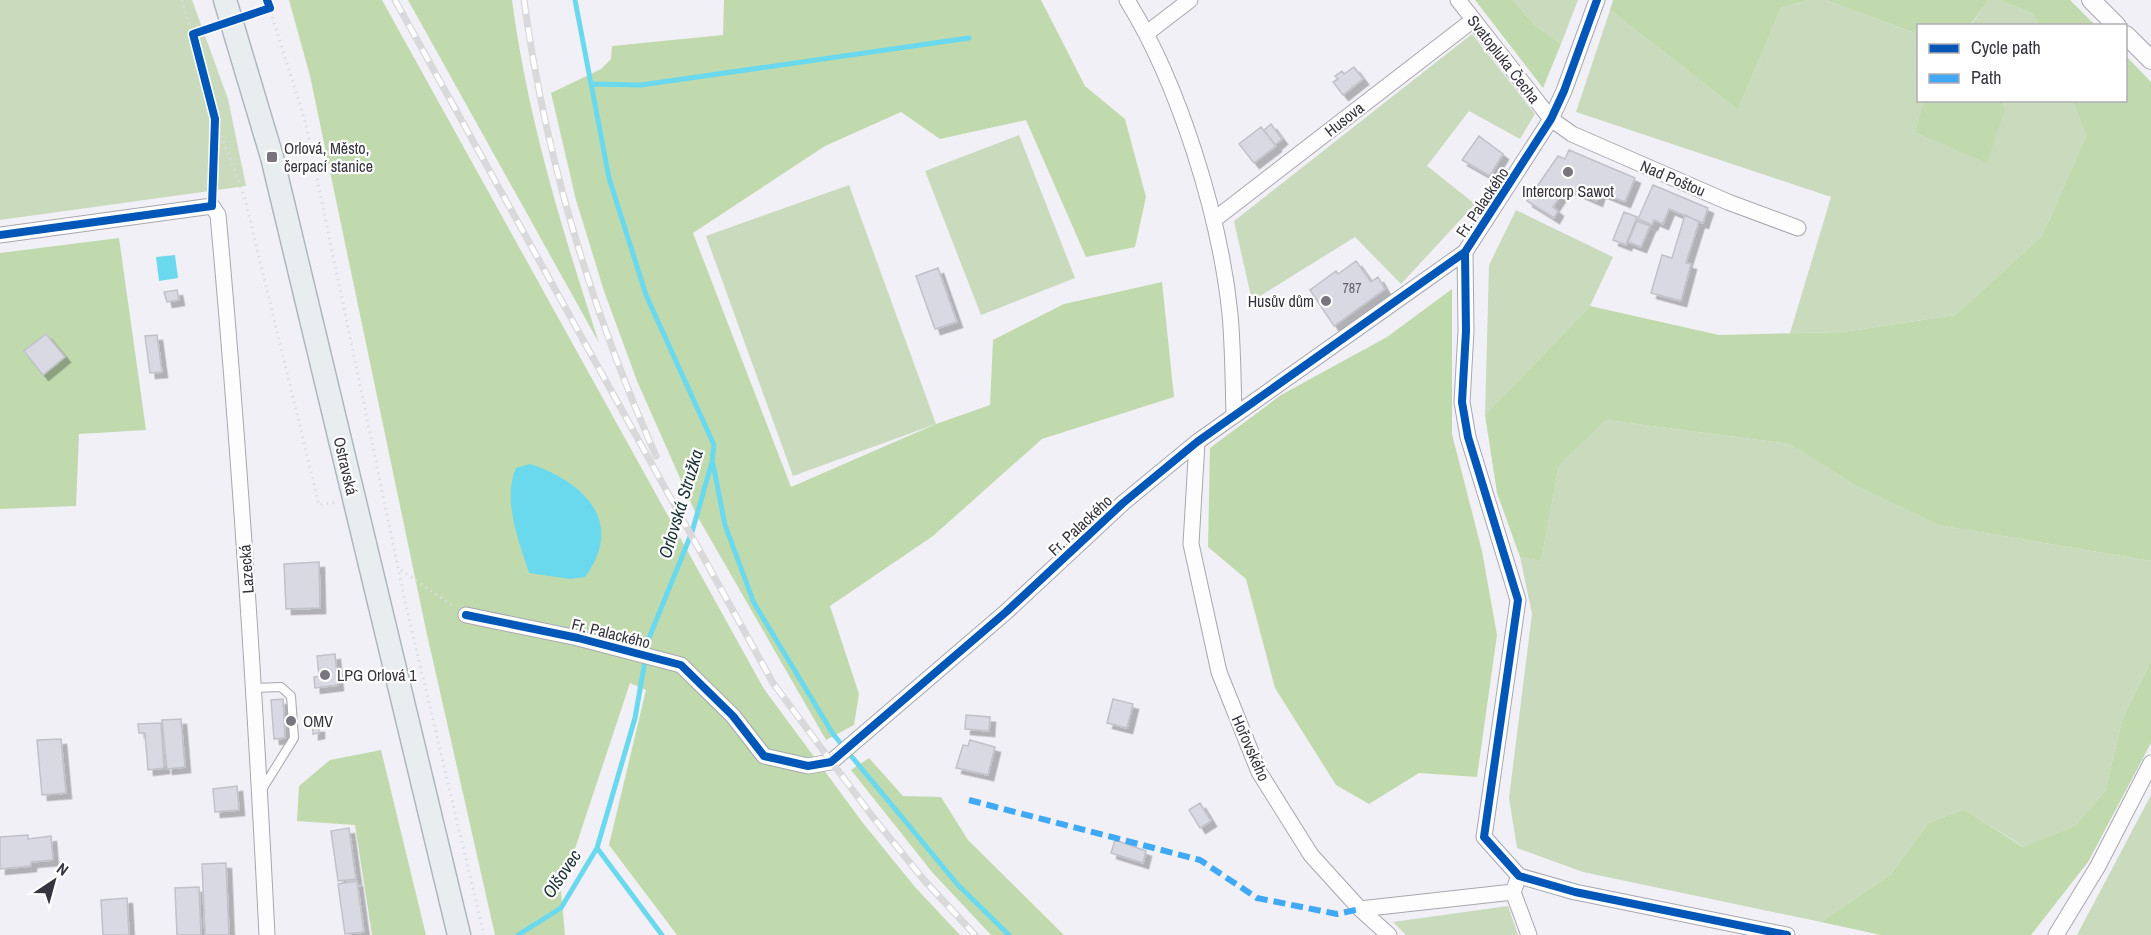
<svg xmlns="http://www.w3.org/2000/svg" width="2151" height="935" viewBox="0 0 2151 935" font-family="'Archivo Narrow',sans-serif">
<defs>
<filter id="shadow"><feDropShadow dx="5.5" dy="5.5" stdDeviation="0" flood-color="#0004"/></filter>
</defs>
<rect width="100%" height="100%" fill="#f2f0f7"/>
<path fill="#c9dabd" d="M 0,0 L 192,0 L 228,99 L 246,186 L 0,220 Z
M 1513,0 L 1578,0 L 1561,44 L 1534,24 Z
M 1809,0 L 1825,0 L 1918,34 L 1918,100 L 1924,101 L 1915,132 L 2005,108 L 2002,101 L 2073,100 L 2086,136 L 2042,236 L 1955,315 L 1843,332 L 1790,333 L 1831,197 L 1576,112 L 1610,10 L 1738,110 L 1781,8 Z
M 1989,0 L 1999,0 L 2033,14 L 2039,25 L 1970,26 Z
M 1472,34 L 1535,114 L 1520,139 L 1469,111 L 1427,166 L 1475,204 L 1401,284 L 1355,237 L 1252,301 L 1234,221 Z
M 1019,135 L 1075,278 L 981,315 L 925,171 Z
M 849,185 L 936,424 L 793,476 L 706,236 Z
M 1516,210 L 1613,257 L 1590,306 L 1485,415 L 1489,265 Z
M 1606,420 L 1789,444 L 1856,486 L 1938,525 L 2151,561 L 2151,661 L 2123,717 L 2105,791 L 2076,825 L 2024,847 L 1964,809 L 1928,823 L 1891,874 L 1821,922 L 1583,872 L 1517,848 L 1509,798 L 1532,614 L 1520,557 L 1541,561 L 1559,466 Z
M 2151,795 L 2151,935 L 2077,935 Z
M 1508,906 L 1518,935 L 1406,935 L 1393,922 Z"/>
<path fill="#c0daad" d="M 289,0 L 382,0 L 764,689 L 863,823 L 915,887 L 960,935 L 677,935 L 609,845 L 646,690 L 630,683 L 561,891 L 565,935 L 495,935 L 426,630 L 310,76 Z
M 408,0 L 512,0 C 528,120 562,229 599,343 Z
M 724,0 L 1041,0 L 1085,86 L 1125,119 L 1146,197 L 1135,247 L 1086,257 L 1026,120 L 940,139 L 901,112 L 825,146 L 693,233 L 791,487 L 936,424 L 990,405 L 993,340 L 1064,304 L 1162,282 L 1174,397 L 1042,439 L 933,536 L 830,606 L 859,694 L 854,725 L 826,740 L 696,514 L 637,381 L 604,291 L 576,200 L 551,93 L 601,69 L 611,59 L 612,46 L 723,35 Z
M 1475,0 L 1513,0 L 1534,24 L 1561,44 L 1543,88 Z
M 1613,0 L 1809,0 L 1781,8 L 1738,110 L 1610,10 Z
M 1825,0 L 1989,0 L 1970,25 L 1918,26 L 1918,34 Z
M 1999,0 L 2070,0 L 2095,25 L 2039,25 L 2033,14 Z
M 2126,56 L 2151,82 L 2151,561 L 1938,525 L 1856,486 L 1789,444 L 1606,420 L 1559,466 L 1541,561 L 1520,557 L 1497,493 L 1485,415 L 1590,306 L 1719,335 L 1843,332 L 1955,315 L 2042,236 L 2086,136 L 2073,101 L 2126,100 Z
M 1924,100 L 2002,101 L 2005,108 L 1987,163 L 1915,132 Z
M 119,238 L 146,430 L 79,434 L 76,506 L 0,509 L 0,253 Z
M 1452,289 L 1452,434 L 1482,551 L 1497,635 L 1477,777 L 1419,773 L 1369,804 L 1336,785 L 1275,688 L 1246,579 L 1208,547 L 1210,448 L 1281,395 L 1387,337 Z
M 2151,661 L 2151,743 L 2088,862 L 2031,935 L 1881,935 L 1821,922 L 1891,874 L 1928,823 L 1964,809 L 2023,847 L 2076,825 L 2105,791 L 2123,717 Z
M 381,750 L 426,935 L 372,935 L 355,825 L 297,821 L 299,786 L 330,760 Z
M 869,758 L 903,796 L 941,797 L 968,840 L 1064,935 L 991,935 L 932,872 L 851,770 Z"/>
<path fill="#6ad9ed" d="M 175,255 L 178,278 L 159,281 L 156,257 Z
M 530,464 C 583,481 626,522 585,577 L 570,579 L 529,573 C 519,541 502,500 516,468 Z"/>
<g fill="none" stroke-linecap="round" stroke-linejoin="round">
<path stroke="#6ad9ed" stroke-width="5" d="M 575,0 L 609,178 L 646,295 L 714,445 L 712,462 L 692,532 L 649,638 L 635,718 L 597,848 L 662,935
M 591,84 L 641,85 L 969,38
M 713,464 L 725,525 L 754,603 L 833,734 L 958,885 L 1009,935
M 518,935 L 561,908 L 597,848"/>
</g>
<path fill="#d9d9e3" stroke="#c1c1c9" stroke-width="1.5" filter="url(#shadow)" d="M 1354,67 L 1363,79 L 1343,95 L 1333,82 L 1338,79 L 1335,76 L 1342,71 L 1344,74 Z
M 1271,124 L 1282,139 L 1275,145 L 1264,130 Z
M 1261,127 L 1276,146 L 1254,163 L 1239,144 Z
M 1479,136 L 1503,154 L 1490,176 L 1462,160 Z
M 1569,150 L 1635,178 L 1625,202 L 1600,192 L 1597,201 L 1566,187 L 1553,207 L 1558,211 L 1554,218 L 1527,201 L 1558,156 L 1565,159 Z
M 1653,185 L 1708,208 L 1703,223 L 1669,209 L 1663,224 L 1654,220 L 1652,225 L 1638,219 Z
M 1624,212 L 1637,217 L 1626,245 L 1613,240 Z
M 1685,215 L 1699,222 L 1686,263 L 1691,264 L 1681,301 L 1651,293 L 1662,255 L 1672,258 Z
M 1637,221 L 1650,226 L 1641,247 L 1628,242 Z
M 1356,261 L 1371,282 L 1378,277 L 1385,289 L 1334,326 L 1310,290 L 1336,271 L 1338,274 Z
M 938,268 L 957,322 L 935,329 L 916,276 Z
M 177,290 L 179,300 L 167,302 L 164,292 Z
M 46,334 L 65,357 L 43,375 L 24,351 Z
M 157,335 L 162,372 L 150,373 L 145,336 Z
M 319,562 L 320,608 L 286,609 L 284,564 Z
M 335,654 L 338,685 L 315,688 L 314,677 L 319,676 L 317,656 Z
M 283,699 L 285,738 L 274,739 L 271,700 Z
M 1113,699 L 1133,704 L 1127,728 L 1107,723 Z
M 966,715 L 990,717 L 989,731 L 965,729 Z
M 181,719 L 185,767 L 167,769 L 162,720 Z
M 161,723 L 164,768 L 148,770 L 145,733 L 139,733 L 138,724 Z
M 313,727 L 319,727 L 319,733 L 313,734 Z
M 61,739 L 66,793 L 42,795 L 37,740 Z
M 970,740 L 995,747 L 988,775 L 956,768 L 963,745 L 968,746 Z
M 237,786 L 239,810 L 215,812 L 213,789 Z
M 1200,803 L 1211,821 L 1200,828 L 1189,810 Z
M 349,828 L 356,879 L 338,881 L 331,831 Z
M 28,835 L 28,839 L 51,836 L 53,860 L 31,862 L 31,866 L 0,869 L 0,837 Z
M 1115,840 L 1146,851 L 1143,863 L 1111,853 Z
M 226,863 L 229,935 L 205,935 L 202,864 Z
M 357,881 L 364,932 L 345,934 L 338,884 Z
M 199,887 L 201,935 L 177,935 L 175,888 Z
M 127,898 L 129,935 L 103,935 L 101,900 Z"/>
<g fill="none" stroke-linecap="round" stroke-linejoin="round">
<defs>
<path id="service" d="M 254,688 L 281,687 L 291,696 L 294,738 L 261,791"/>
<path id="minor" d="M 1127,0 C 1179,84 1220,216 1230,314 C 1233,347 1233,381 1234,414
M 1458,0 L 1551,119 L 1572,134 L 1728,202 L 1798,228
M 1147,33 L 1190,0
M 1215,219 L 1473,20
M 0,235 L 212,206 L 218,215 C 240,454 255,695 267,935
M 1465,252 L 1466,331 L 1462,402 L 1468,437 L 1518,600 L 1484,837 L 1519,876 L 1575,892 L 1787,935
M 1197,442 L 1191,544 L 1219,672 L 1259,772 L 1311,855 L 1360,909 L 1513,892 L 1519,876
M 466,615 L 578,638 L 681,665 L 733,716 L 764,756 L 808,766 L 831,762 L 1006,612 L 1123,503 L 1197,442 L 1465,252 L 1551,119 L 1564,91 L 1597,0
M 1513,892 L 1529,935
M 1360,909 L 1389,935
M 2056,935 L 2098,866 L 2151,763"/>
<path id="tertiary" d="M 2091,0 L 2117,26
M 2126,35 L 2151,60"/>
<path id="primary" d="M 225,0 L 272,157 L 459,935"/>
</defs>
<use href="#service" stroke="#a9a6ae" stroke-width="10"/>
<use href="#minor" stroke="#a9a6ae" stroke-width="17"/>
<use href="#tertiary" stroke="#a9a6ae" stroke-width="20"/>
<use href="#primary" stroke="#aeb7bf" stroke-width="25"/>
<path stroke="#dcdcde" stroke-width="3" stroke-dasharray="1.5 4.5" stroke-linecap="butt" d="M 182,0 L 215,119 L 213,193
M 267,0 L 305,121 L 406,606 L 484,935
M 254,13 L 270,8
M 193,34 L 213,28
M 215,119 L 245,199 L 319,505 L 337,502
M 401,570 L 453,606"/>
<use href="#service" stroke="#fdfdfe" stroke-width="8"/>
<use href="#minor" stroke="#fdfdfe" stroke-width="15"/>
<use href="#tertiary" stroke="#fdfdfe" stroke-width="18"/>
<use href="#primary" stroke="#e8edf0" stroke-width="22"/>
<defs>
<path id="rail" d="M 395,0 L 773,683 L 872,816 L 924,880 L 975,935
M 524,0 C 545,157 592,311 656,456"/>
</defs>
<use href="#rail" stroke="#d9d9db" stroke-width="7"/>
<use href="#rail" stroke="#fff" stroke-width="4.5" stroke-dasharray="14" stroke-linecap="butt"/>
<path stroke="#3fa9f5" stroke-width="6" stroke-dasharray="12 6" stroke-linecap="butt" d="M 969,800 L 1200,860 L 1257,898 L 1337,914 L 1360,909"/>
<defs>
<path id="cycleway" d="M 0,235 L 212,206 L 215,119 L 193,34 L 270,8 L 267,0
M 1465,252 L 1466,331 L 1462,402 L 1468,437 L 1518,600 L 1484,837 L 1519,876 L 1575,892 L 1787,935
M 466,615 L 578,638 L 681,665 L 733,716 L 764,756 L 808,766 L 831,762 L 1006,612 L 1123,503 L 1197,442 L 1465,252 L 1551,119 L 1564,91 L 1597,0"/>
</defs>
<use href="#cycleway" stroke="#fff" stroke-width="11"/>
<use href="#cycleway" stroke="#0057b8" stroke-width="8"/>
</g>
<g fill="#78757f" stroke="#fff" stroke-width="2">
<rect x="266" y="151" width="12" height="12" rx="3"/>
<circle cx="1568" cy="172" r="6"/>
<circle cx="1326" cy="301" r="6"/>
<circle cx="325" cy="675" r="6"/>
<circle cx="291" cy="721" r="6"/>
</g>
<g text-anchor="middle" stroke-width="4.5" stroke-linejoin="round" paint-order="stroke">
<g font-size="14" fill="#63606c">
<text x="1352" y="293">787</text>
</g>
<g font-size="16" fill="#37333f" stroke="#fff">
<text transform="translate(1504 59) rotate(52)" y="6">Svatopluka Čecha</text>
<text transform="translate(1344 119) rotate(-38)" y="6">Husova</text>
<text transform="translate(1673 178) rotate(23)" y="6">Nad Poštou</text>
<text transform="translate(1482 202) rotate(-56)" y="6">Fr. Palackého</text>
<text transform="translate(346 466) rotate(77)" y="6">Ostravská</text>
<text transform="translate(1080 525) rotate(-43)" y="6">Fr. Palackého</text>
<text transform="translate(246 569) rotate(-94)" y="6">Lazecká</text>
<text transform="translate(611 633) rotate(14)" y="6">Fr. Palackého</text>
<text transform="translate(1251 748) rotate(66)" y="6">Hořovského</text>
</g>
<g font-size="16" fill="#37333f" stroke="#fff" text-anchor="start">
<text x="284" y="154">Orlová, Město,<tspan x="284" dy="18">čerpací stanice</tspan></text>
<text x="1568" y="197" text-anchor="middle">Intercorp Sawot</text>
<text x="1314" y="307" text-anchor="end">Husův dům</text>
<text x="337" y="681">LPG Orlová 1</text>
<text x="303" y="727">OMV</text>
</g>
<g font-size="18" font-style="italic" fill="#1b3338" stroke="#fff">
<text transform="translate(681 504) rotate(-73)" y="6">Orlovská Stružka</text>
<text transform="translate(562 874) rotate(-56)" y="6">Olšovec</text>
</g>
</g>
<rect x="1917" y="24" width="210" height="78" fill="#ffffff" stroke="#afadb2" stroke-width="1.5"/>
<rect x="1929" y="44" width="30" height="9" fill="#0057b8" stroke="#afadb2" stroke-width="1.5"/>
<text x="1971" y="54" font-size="18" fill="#37333f">Cycle path</text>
<rect x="1929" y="74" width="30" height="9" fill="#3fa9f5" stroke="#afadb2" stroke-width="1.5"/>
<text x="1971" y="84" font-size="18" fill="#37333f">Path</text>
<g transform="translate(54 881) rotate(36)" stroke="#ffffff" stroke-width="4.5" paint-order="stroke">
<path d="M0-4.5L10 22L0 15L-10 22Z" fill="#37333f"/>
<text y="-9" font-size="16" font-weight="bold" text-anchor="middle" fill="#37333f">N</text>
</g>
</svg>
